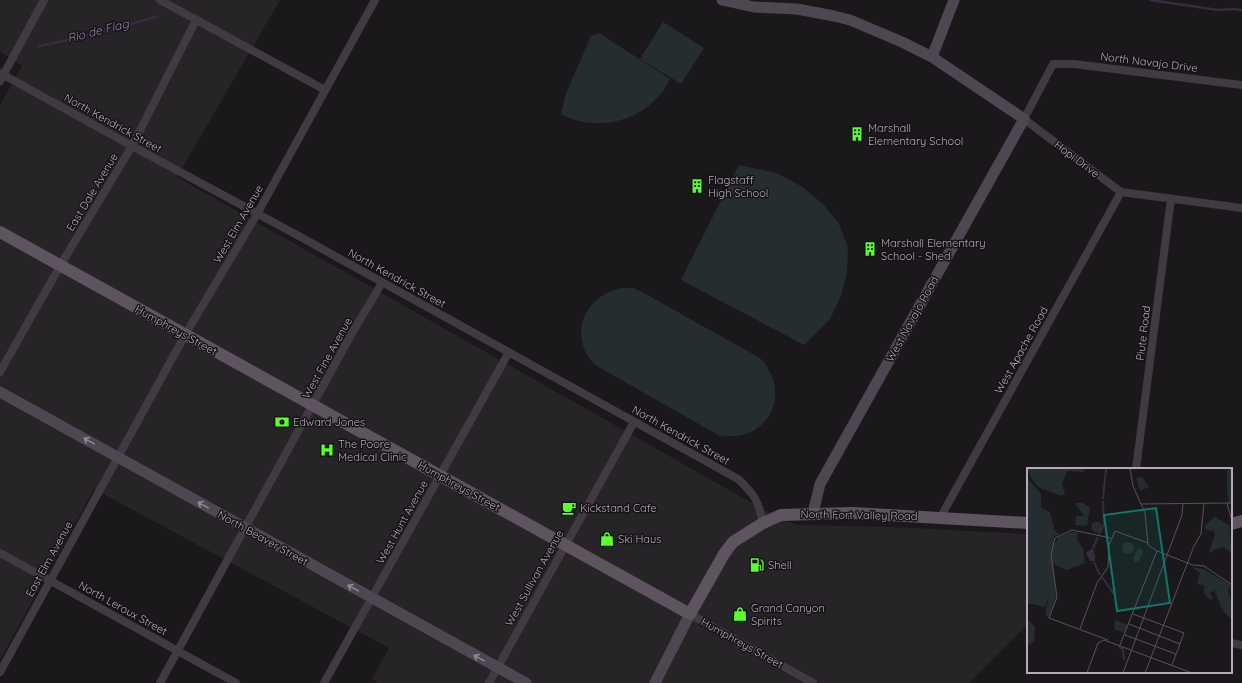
<svg xmlns="http://www.w3.org/2000/svg" width="1242" height="683" viewBox="0 0 1242 683" font-family="Quicksand,sans-serif">
<rect width="100%" height="100%" fill="#1a181a"/>
<path fill="#272427" d="M 0,0 L 280,0 L 177,177 L 777,517 L 797,525 L 894,527 L 1028,534 L 1028,624 L 969,683 L 379,683 L 372,679 L 389,648 L 94,489 L 0,660 L 0,105 L 22,66 L 0,51 Z"/>
<path fill="#252d30" d="M 663,22 L 704,48 L 681,84 L 640,59 Z
M 599,33 L 670,79 C 651,119 600,135 561,114 L 566,93 L 591,36 Z
M 739,165 L 776,173 L 801,186 L 823,204 L 839,224 L 848,248 L 847,273 L 841,296 L 830,319 L 804,345 L 681,280 Z
M 622,288 L 633,288 L 642,292 L 760,358 C 794,394 767,445 718,435 L 595,365 C 567,336 584,295 622,288 Z"/>
<g fill="none" stroke-linecap="round" stroke-linejoin="round">
<path stroke="#372c3f" stroke-width="2.5" d="M 1150,0 L 1218,10 L 1232,9 L 1242,10
M 39,46 L 73,39 L 156,17"/>
<path stroke="#413a41" stroke-width="8" d="M 160,0 L 325,90
M 0,73 L 132,146 L 297,235 L 738,479 C 755,495 758,500 763,523
M 0,81 L 44,0
M 1242,85 L 1074,64 L 1053,64 L 1024,119 L 1121,192 L 1242,208
M 0,372 L 60,266 L 132,146 L 196,20
M 1136,469 L 1171,199
M 940,518 L 1121,192
M 0,553 L 236,683
M 690,614 L 813,683
M 1231,643 L 1242,645
M 0,672 L 185,335 L 257,214 L 375,0
M 160,683 L 352,333 L 382,283
M 324,683 L 509,352
M 489,683 L 634,422"/>
<path stroke="#4e4650" stroke-width="11" d="M 722,0 L 754,7 L 797,9 L 834,16 L 850,20 L 902,42 L 932,57 L 1024,119 L 820,484 L 813,513
M 932,57 L 954,0
M 0,392 L 526,683
M 655,683 L 690,614"/>
<path stroke="#5e545f" stroke-width="12" d="M 0,232 L 690,614 L 724,554 L 733,542 L 763,523 L 781,515 L 853,513 L 1028,523
M 1231,524 L 1242,521"/>
</g>
<defs><path id="oneway-shaft" d="M-6 0H5M1.5-3L5.5 0L1.5 3" fill="none" stroke-width="1.6" stroke-linecap="round" stroke-linejoin="round"/></defs>
<g stroke="#928696">
<use href="#oneway-shaft" transform="translate(89 441) rotate(-151)"/>
<use href="#oneway-shaft" transform="translate(203 505) rotate(-151)"/>
<use href="#oneway-shaft" transform="translate(353 588) rotate(-151)"/>
<use href="#oneway-shaft" transform="translate(479 658) rotate(-151)"/>
</g>
<defs>
<symbol id="building-bare" viewBox="-9 -9 18 18"><path d="M-4-6H4V6H1V3H-1V6H-4ZM-2.5-4.3h1.7v1.8h-1.7ZM.8-4.3h1.7v1.8H.8ZM-2.5-1h1.7V.8h-1.7ZM.8-1h1.7V.8H.8Z" fill="#58ff2b" stroke="#151315" stroke-width="2.5" paint-order="stroke"/></symbol>
<symbol id="bank-bare" viewBox="-9 -9 18 18"><path d="M-6-4H6V4H-6ZM0-2.3a2.3 2.3 0 1 0 0 4.6a2.3 2.3 0 1 0 0-4.6Z" fill="#58ff2b" stroke="#151315" stroke-width="2.5" paint-order="stroke"/></symbol>
<symbol id="hospital-bare" viewBox="-9 -9 18 18"><path d="M-5-5h3v3.5h4V-5h3V5h-3V1.5h-4V5h-3Z" fill="#58ff2b" stroke="#151315" stroke-width="2.5" paint-order="stroke"/></symbol>
<symbol id="cafe-bare" viewBox="-9 -9 18 18"><path d="M-5.5-4.5H6V0H3Q3 3.5 0 3.5H-2.5Q-5.5 3.5-5.5 0ZM3-3.2v2h1.7v-2ZM-6 4.5H4V6H-6Z" fill="#58ff2b" stroke="#151315" stroke-width="2.5" paint-order="stroke"/></symbol>
<symbol id="shop-bare" viewBox="-9 -9 18 18"><path d="M-5-2.5h2.3a2.7 3.5 0 0 1 5.4 0H5L5.5 6h-11ZM-1.5-2.5h3a1.5 2.3 0 0 0-3 0Z" fill="#58ff2b" stroke="#151315" stroke-width="2.5" paint-order="stroke"/></symbol>
<symbol id="fuel-bare" viewBox="-9 -9 18 18"><path d="M-5.5-6h7V0h2V4h1.3V-2.5L3-4.5l.8-.8L6-3V5H2.5V1h-1V6h-7ZM-4.2-4.7v3.2H.2V-4.7Z" fill="#58ff2b" stroke="#151315" stroke-width="2.5" paint-order="stroke"/></symbol>
</defs>
<g fill-rule="evenodd">
<use href="#building-bare" x="847" y="124" width="20" height="20"/>
<use href="#building-bare" x="687" y="176" width="20" height="20"/>
<use href="#building-bare" x="860" y="239" width="20" height="20"/>
<use href="#bank-bare" x="272" y="412" width="20" height="20"/>
<use href="#hospital-bare" x="317" y="440" width="20" height="20"/>
<use href="#cafe-bare" x="559" y="498" width="20" height="20"/>
<use href="#shop-bare" x="597" y="529" width="20" height="20"/>
<use href="#fuel-bare" x="747" y="555" width="20" height="20"/>
<use href="#shop-bare" x="730" y="604" width="20" height="20"/>
</g>
<g text-anchor="middle" stroke-width="3" stroke-linejoin="round" paint-order="stroke">
<g font-size="11" fill="#b7a9bb" stroke="#151315">
<text transform="translate(1149 62) rotate(7)" y="4">North Navajo Drive</text>
<text transform="translate(113 123) rotate(29)" y="4">North Kendrick Street</text>
<text transform="translate(1077 159) rotate(37)" y="4">Hopi Drive</text>
<text transform="translate(92 192) rotate(-59)" y="4">East Dale Avenue</text>
<text transform="translate(238 224) rotate(-60)" y="4">West Elm Avenue</text>
<text transform="translate(397 278) rotate(29)" y="4">North Kendrick Street</text>
<text transform="translate(912 319) rotate(-61)" y="4">West Navajo Road</text>
<text transform="translate(176 330) rotate(29)" y="4">Humphreys Street</text>
<text transform="translate(1143 333) rotate(-83)" y="4">Piute Road</text>
<text transform="translate(1021 350) rotate(-61)" y="4">West Apache Road</text>
<text transform="translate(327 358) rotate(-61)" y="4">West Fine Avenue</text>
<text transform="translate(681 435) rotate(29)" y="4">North Kendrick Street</text>
<text transform="translate(459 486) rotate(29)" y="4">Humphreys Street</text>
<text transform="translate(859 515) rotate(1)" y="4">North Fort Valley Road</text>
<text transform="translate(402 522) rotate(-61)" y="4">West Hunt Avenue</text>
<text transform="translate(263 538) rotate(29)" y="4">North Beaver Street</text>
<text transform="translate(49 559) rotate(-61)" y="4">East Elm Avenue</text>
<text transform="translate(534 578) rotate(-61)" y="4">West Sullivan Avenue</text>
<text transform="translate(123 608) rotate(29)" y="4">North Leroux Street</text>
<text transform="translate(742 643) rotate(29)" y="4">Humphreys Street</text>
</g>
<g font-size="11" fill="#b7a9bb" stroke="#151315" text-anchor="start">
<text x="868" y="132">Marshall<tspan x="868" dy="13">Elementary School</tspan></text>
<text x="708" y="184">Flagstaff<tspan x="708" dy="13">High School</tspan></text>
<text x="881" y="247">Marshall Elementary<tspan x="881" dy="13">School - Shed</tspan></text>
<text x="293" y="426">Edward Jones</text>
<text x="338" y="448">The Poore<tspan x="338" dy="13">Medical Clinic</tspan></text>
<text x="580" y="512">Kickstand Cafe</text>
<text x="618" y="543">Ski Haus</text>
<text x="768" y="569">Shell</text>
<text x="751" y="612">Grand Canyon<tspan x="751" dy="13">Spirits</tspan></text>
</g>
<g font-size="12" font-style="italic" fill="#a07eb8" stroke="#151315">
<text transform="translate(98 31) rotate(-14)" y="4">Rio de Flag</text>
</g>
</g>
<g transform="translate(1027 468)">
<rect width="205" height="205" fill="#1a181a"/>
<path d="M 0,0 L 56,0 L 57,4 L 40,3 L 35,16 L 38,26 L 34,28 L 11,19 L 4,10 ZM 202,1 L 205,2 L 205,35 L 202,35 L 200,23 L 200,2 ZM 115,9 L 122,19 L 113,23 L 109,10 ZM 0,10 L 14,26 L 14,40 L 23,44 L 28,63 L 33,66 L 29,68 L 27,67 L 26,78 L 32,69 L 44,64 L 51,64 L 50,71 L 56,81 L 58,95 L 40,102 L 26,96 L 29,129 L 22,149 L 18,147 L 22,126 L 18,139 L 0,135 ZM 48,35 L 56,35 L 63,40 L 60,58 L 48,57 L 49,48 L 57,48 ZM 188,49 L 202,57 L 205,85 L 196,79 L 188,81 L 184,85 L 182,84 L 188,67 L 187,63 L 179,62 L 178,57 ZM64.5 59a5.5 5.5 0 1 1 11 0a5.5 5.5 0 1 1-11 0ZM95 80a6 6 0 1 1 12 0a6 6 0 1 1-12 0ZM 112,79 L 116,83 L 112,93 L 108,94 L 106,90 ZM 165,99 L 177,101 L 203,117 L 201,123 L 205,136 L 205,152 L 196,143 L 187,122 L 183,125 L 186,131 L 182,131 L 177,125 L 177,117 L 170,116 L 173,105 ZM 0,152 L 8,158 L 7,174 L 0,178 ZM 88,152 L 101,157 L 97,165 L 87,161 Z" fill="#252d30"/>
<path d="M 66,80 L 68,87 L 68,93 L 63,93 L 59,85 Z" fill="#372c3f"/>
<path fill="none" stroke="#372c3f" stroke-width="2" d="M 76,31 L 79,0M 72,66 L 77,57 L 76,33M 66,80 L 71,69M 67,94 L 73,107M 75,109 L 87,126M 92,179 L 96,181 L 97,192"/>
<path fill="none" stroke="#59525a" stroke-width="1" d="M 200,35 L 205,53M 114,36 L 205,35M 130,83 L 166,97 L 177,98 L 205,117M 106,146 L 157,165 L 145,197M 102,156 L 153,176M 53,161 L 70,115 L 81,99 L 82,77 L 88,63 L 121,75M 98,167 L 149,186M 81,172 L 22,150 L 30,129 L 24,87 L 28,70 L 45,62 L 84,70M 93,177 L 130,83 L 121,77 L 118,45 L 106,18 L 103,0M 60,205 L 71,175 L 77,172 L 165,205M 96,205 L 155,47 L 156,35M 118,205 L 167,78 L 174,66 L 177,35"/>
<path fill="#0f766e" fill-opacity="0.15" stroke="#0f766e" stroke-width="2" d="M 129,40 L 143,135 L 90,143 L 77,47 Z"/>
<rect width="205" height="205" fill="none" stroke="#b7a9bb" stroke-width="2"/>
</g>
</svg>
